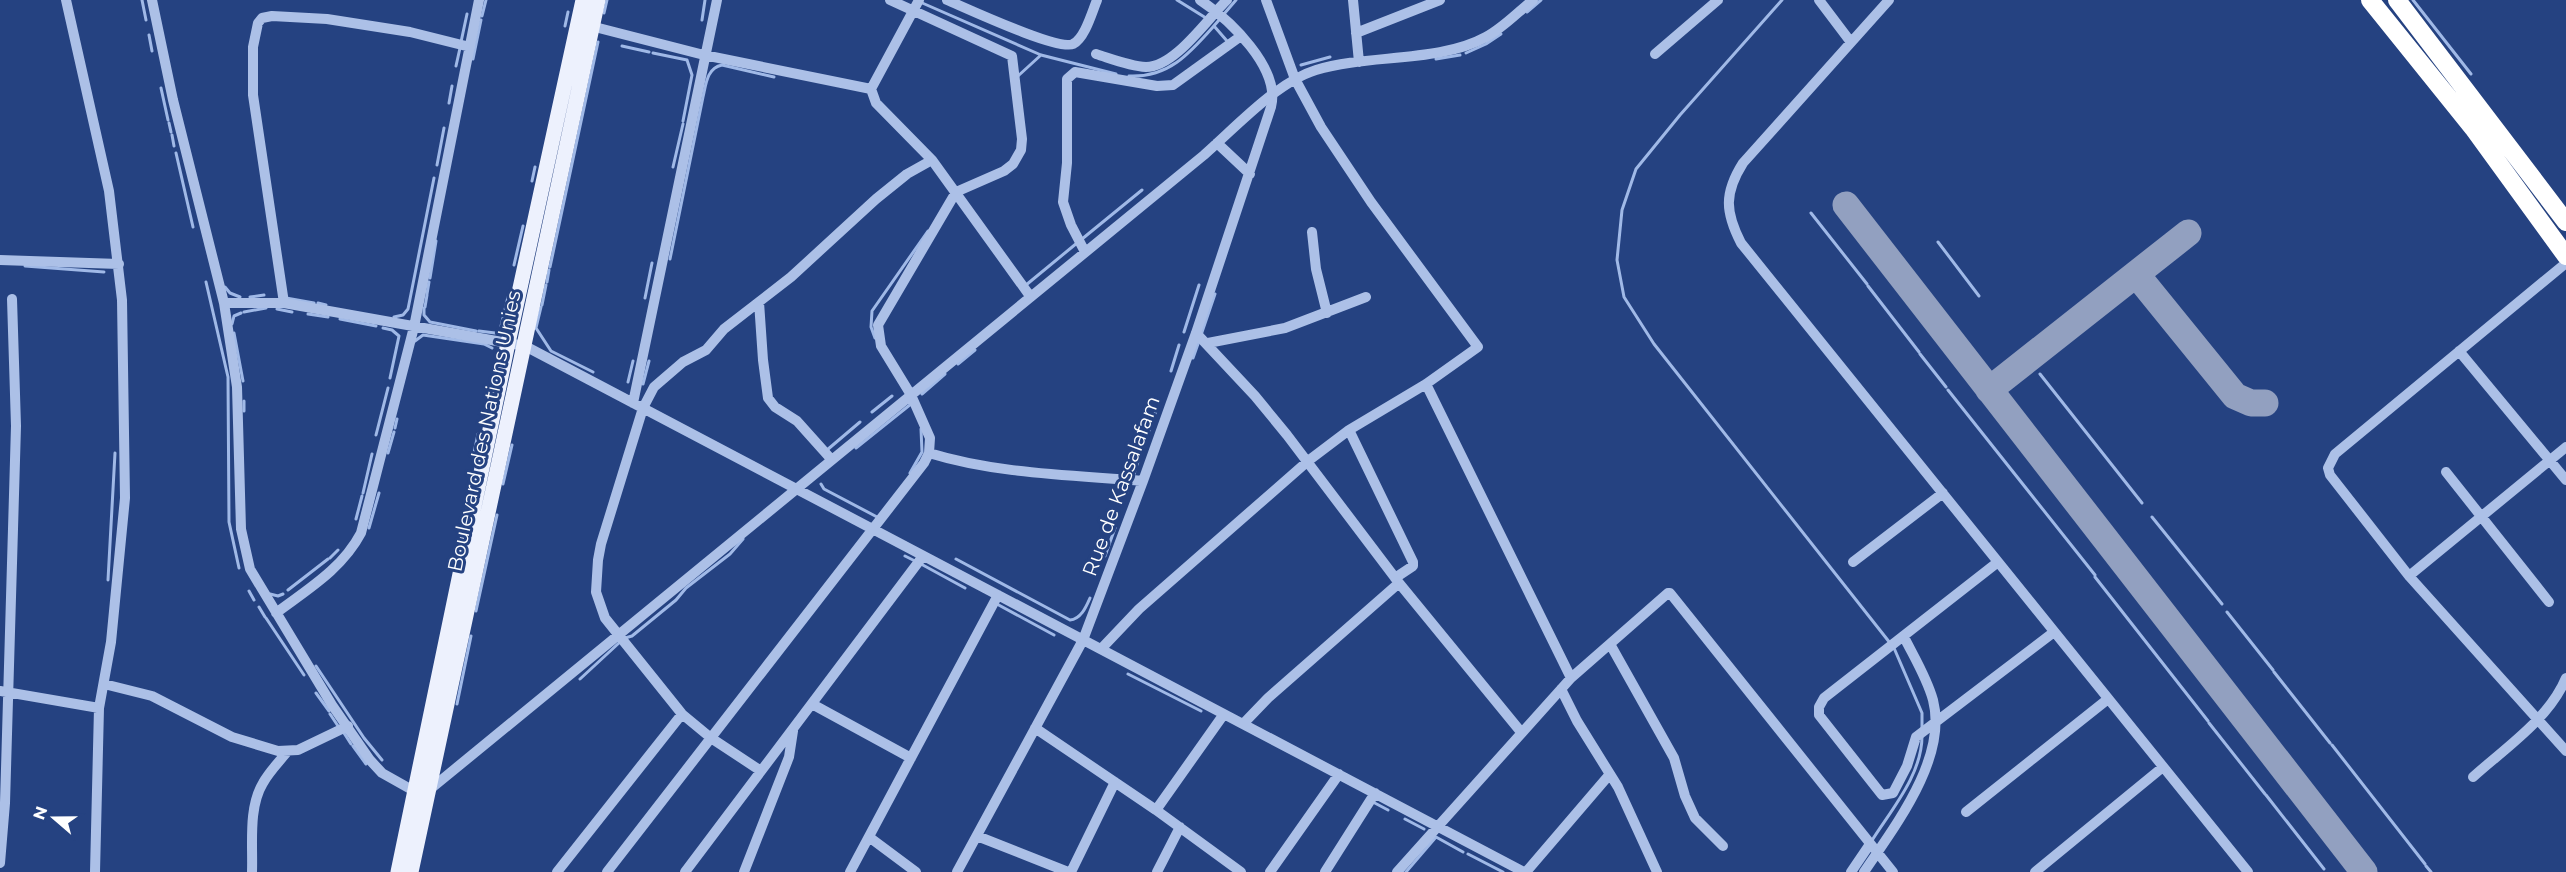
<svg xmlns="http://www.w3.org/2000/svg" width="2566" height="872" viewBox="0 0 2566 872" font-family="Montserrat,sans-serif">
<rect width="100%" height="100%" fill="#254281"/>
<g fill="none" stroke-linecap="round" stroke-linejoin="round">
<path stroke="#a0b9e7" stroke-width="3" d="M 142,0 L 146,20
M 1177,0 L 1206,18
M 1782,0 L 1680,115 L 1636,169 L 1622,210 L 1617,260 L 1624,297 L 1654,344 L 1894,648 L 1922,713 L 1922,730
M 2413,0 L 2471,74
M 920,2 L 1041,55 L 1116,74
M 1527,12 L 1541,0
M 604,13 L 607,0
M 1224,14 L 1236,0
M 482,16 L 486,0
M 702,20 L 705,0
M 565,26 L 568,12
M 1214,26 L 1227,41
M 149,35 L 152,51
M 461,42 L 467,14
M 622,46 L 649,52
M 653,53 L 687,60 L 692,75 L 683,121
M 1466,53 L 1486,44 L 1501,34
M 473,59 L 481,20
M 1436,59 L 1460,55
M 1301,65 L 1330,57
M 456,66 L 460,48
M 1018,76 L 1041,55
M 1129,76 C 1172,78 1193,49 1220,19
M 161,88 L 168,120
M 449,103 L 452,86
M 169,123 L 171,132
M 172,135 L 174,146
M 176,153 L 193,227
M 437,165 L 444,128
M 673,167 L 683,124
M 532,181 L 535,167
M 1811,213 L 1867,284
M 1082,239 L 1142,190
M 1938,242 L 1979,296
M 670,259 L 703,97 C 706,84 707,68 722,65 L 774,77
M 514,265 L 523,226
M 25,266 L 104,272
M 550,267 L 598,42
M 430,278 L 436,241
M 206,282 L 228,377 L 229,522 L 239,568
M 547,282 L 549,270
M 1026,285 L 1077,243
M 1868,286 L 1919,352
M 225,287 L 230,293 L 240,297
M 427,294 L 429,282
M 250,297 L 264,295
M 286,298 L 314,303
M 645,298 L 652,263
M 318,303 L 326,305
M 542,305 L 546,285
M 425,307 L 427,295
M 541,307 L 536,328 L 551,351 L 593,372
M 424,308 L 424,315 L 430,322 L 476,331
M 277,309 L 292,312
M 244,312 L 266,308
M 308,314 L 328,317
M 394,317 L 403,315 L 408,309 L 434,178
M 340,319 L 376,326
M 232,324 L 234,316 L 241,313
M 501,326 L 508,297
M 383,328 L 392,330 L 399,336 L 390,378
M 479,331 L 495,333
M 1184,332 L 1199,285
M 234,333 L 243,381
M 1201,335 L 1215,294
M 875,338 L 871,327 L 872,311 L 928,231
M 415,341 L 423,335 L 484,344 L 492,348
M 1920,354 L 1946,387
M 1193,358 L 1199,341
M 958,364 L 975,350
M 1171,371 L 1179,345
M 2040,374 L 2142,503
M 628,382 L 633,361
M 643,384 L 649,361
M 1948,390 L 2095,575
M 922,394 L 945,374
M 244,411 L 244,401
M 872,412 L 892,396
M 395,428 L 397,419
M 376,435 L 388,388
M 1145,442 L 1157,408
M 856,448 L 911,404
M 827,450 L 860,422
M 388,453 L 394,432
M 474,453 L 478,434
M 910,473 L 922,452 L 921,429
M 1133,477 L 1143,446
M 503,484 L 512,445
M 821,484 L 824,489 L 879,518
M 363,493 L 372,454
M 1126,495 L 1130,483
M 2152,517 L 2222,604
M 356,519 L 362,496
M 369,528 L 379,493
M 905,556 L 915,561
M 1105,556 L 1115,528
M 330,558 L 338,550
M 956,559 L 1070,620 C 1081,619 1086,607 1090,598
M 921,564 L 965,588
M 2095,577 L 2208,721
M 108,580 L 115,453
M 288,590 L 328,559
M 249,591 L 254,600
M 270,594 L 278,596 L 283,594
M 995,603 L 1054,635
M 259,607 L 265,617
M 476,611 L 497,515
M 2227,612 L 2273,670
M 266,618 L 304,675
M 625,638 L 632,636 L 676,600 L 686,588 L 730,554 L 743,539
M 316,666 L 364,738 L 382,760
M 2274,672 L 2330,743
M 1128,674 L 1201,711
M 580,679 L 620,642
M 316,693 L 329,711
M 457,704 L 471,636
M 330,714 L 338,726
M 2209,723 L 2265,794
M 344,733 L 351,744
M 2332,745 L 2425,864
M 353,746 L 366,764
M 2266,795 L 2324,869
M 1371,801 L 1388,810
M 1405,819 L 1424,829
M 1871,842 C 1891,810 1922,775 1922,736
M 1468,854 L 1503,872
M 2426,866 L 2431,872
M 1406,872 L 1436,837 L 1463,852"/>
<path stroke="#92a0c0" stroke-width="27" d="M 1846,205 L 2364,872
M 2136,274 L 2235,396 L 2251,403 L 2265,403
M 1989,390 L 2188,233"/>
<path stroke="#acc0e7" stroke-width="10" d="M 66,0 L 109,191 L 122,300 L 125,498 L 111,642 L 99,708 L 95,872
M 152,0 L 173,100 L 224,303 L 237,387 L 241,529 L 250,569 L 332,705 L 370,760 L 382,773 L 414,791 L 428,791 L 1204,155 C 1236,127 1277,82 1316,70 C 1367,54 1439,63 1486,37 C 1503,28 1518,12 1533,0
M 947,0 C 966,8 1058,51 1073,44 C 1085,38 1092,12 1097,0
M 1353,0 L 1359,62
M 1819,0 L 1850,41
M 1889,0 L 1743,163 C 1724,193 1725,212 1741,243 L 2248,872
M 587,25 L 704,55 L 871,89 L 876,103 L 932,160 L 1030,296
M 1356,33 L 1440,0
M 1096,54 C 1112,59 1129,66 1146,67 C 1175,67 1207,19 1227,0
M 1655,54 L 1718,0
M 871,89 L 919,0
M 1217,143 L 1250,174
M 1312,232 L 1316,269 L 1327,313
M 1085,252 L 1071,225 L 1063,202 L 1067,163 L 1067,79 L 1075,72 L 1157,86 L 1173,85 L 1241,36
M 0,260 L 119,264
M 2566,263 L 2335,454 L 2328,468 L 2330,475 L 2409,576 L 2566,751
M 759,302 L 763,360 L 768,398 L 775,407 L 797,421 L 831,459
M 224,303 L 284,303 L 525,346 L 1524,872
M 284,303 L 253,95 L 253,47 L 258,23 L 262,18 L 272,16 L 327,19 L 410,32 L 470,47
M 1196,333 L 1255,396 L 1287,435 L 1399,583 L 1521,732
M 1208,343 L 1285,328 L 1366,297
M 2459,351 L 2566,480
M 1426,384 L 1571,678
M 633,403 L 717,0
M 1349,430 L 1413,562 L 1413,566 L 1395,578
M 929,453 C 997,474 1072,475 1143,481
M 2446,472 L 2549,602
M 1853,562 L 1943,493
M 1998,562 L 1824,698 L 1819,707 L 1819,715 L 1882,795 L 1893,793 L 1907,766 L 1916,737 L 2054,632
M 2409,576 L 2566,447
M 276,613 C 308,589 342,569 361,533 L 414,327 L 479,0
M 1610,644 L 1674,758 L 1685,796 L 1695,818 L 1723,846
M 1101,649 L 1139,609 L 1308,461 L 1349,430 L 1426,384 L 1478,347 L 1371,202 L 1321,127 L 1295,79 L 1266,0
M 104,684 L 152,696 L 232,737 L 278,751 L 298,750 L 348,726
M 1561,689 L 1577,721 L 1618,787 L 1657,872
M 0,691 L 99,708
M 812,704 L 911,758
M 1243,724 L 1268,698 L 1399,583
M 1035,728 L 1156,810 L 1241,872
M 761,771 L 711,738 L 682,714 L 605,618 L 596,592 L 598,560 L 601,544 L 643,408 L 654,387 L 683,362 L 706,350 L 724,329 L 791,277 L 876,199 L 907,174 L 932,160
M 2473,777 C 2505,748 2549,719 2566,678
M 1156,810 L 1224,714
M 1966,812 L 2108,699
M 977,836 L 1068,872
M 869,837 L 916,872
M 0,863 L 5,803 L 16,426 L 12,299
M 252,872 C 253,844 248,808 263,783 C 269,772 279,762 287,752
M 557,872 L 682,714
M 607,872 L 924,463 L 929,453 L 930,438 L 911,395 L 881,346 L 878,325 L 956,192 L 1004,171 L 1013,164 L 1021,150 L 1022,139 L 1012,56 L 890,0
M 685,872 L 923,556
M 744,872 L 789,757 L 793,731
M 850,872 L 998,595
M 957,872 L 1083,640 L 1143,481 L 1196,333 L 1271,107 C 1281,68 1229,19 1200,0
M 1071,872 L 1115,782
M 1157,872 L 1180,827
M 1270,872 L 1339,774
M 1325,872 L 1375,793
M 1397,872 L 1571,678 L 1668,593 L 1670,593 L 1893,872
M 1526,872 L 1610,774
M 1851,872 L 1870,844
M 1864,872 C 1895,826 1948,758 1933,700 C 1927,678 1914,657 1904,637
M 2035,872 L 2163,767"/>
<path stroke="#edf1fd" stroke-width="15" d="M 398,872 L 508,343 L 583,0
M 411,872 C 473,581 536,291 598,0"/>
<path stroke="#fff" stroke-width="18" d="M 2370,0 L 2473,128 L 2566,256
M 2397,0 L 2566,222"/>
</g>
<g text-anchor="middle" stroke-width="6" stroke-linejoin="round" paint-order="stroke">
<g font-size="20" fill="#fff" stroke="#254281">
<text transform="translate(484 431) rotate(-78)" y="7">Boulevard des Nations Unies</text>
<text transform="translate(1121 486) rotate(-70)" y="7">Rue de Kassalafam</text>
</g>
</g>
<g transform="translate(54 818) rotate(290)" stroke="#254281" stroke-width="4.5" paint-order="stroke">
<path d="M0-4.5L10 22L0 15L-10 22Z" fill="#ffffff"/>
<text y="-9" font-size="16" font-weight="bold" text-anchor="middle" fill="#ffffff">N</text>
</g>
</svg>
